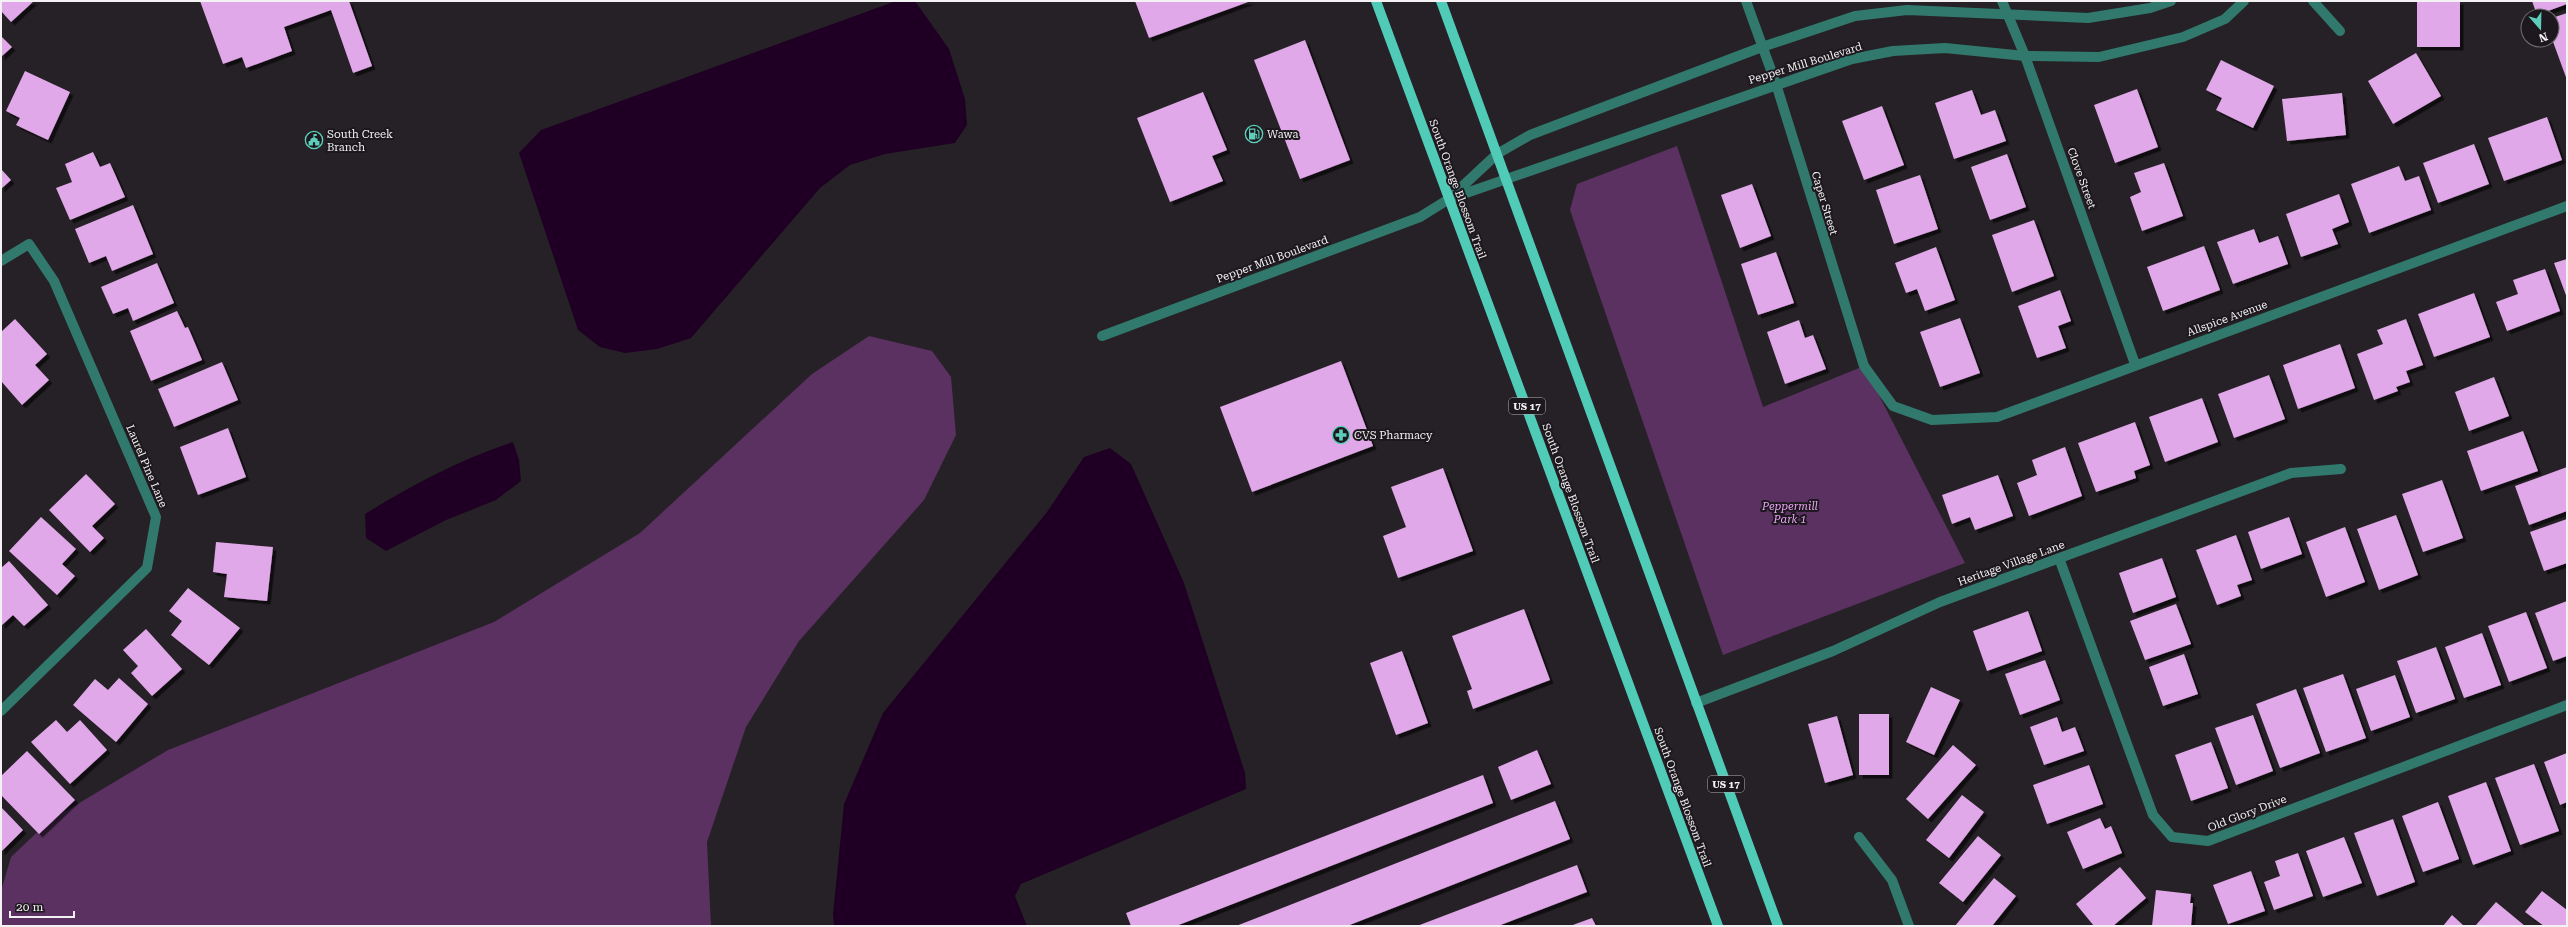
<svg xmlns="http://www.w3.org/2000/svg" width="2568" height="927" viewBox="0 0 2568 927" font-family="'Roboto Serif',serif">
<defs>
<filter id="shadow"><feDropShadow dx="3.5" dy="3.5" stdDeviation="0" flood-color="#0009"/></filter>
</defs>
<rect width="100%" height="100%" fill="#262126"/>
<path fill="#5b3162" d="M 1677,146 L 1763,407 L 1864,366 L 1965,563 L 1723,655 L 1570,210 L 1577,184 Z
M 869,336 L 932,351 L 951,377 L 956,435 L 924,500 L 799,641 L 746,727 L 707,842 L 711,926 L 1,926 L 1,891 L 11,857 L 49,821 L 168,750 L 494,622 L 640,533 L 812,374 Z"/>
<path fill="#1f0024" d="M 896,1 L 915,1 L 949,49 L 965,99 L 967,125 L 955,143 L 885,154 L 850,165 L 820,188 L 691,338 L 657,349 L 625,353 L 600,347 L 578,330 L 519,153 L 541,130 Z
M 513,442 L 519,460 L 521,481 L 496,500 L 446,520 L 386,551 L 366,538 L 365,514 C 412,485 461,459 513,442 Z
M 1110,448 L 1131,464 L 1184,583 L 1245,773 L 1246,789 L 1021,884 L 1015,896 L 1027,926 L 834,926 L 833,914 L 844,804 L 883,713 L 1047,512 L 1084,457 Z"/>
<path fill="#e0a8e8" filter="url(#shadow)" d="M 1,1 L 34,1 L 11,22 L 1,11 Z
M 200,1 L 349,1 L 372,66 L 353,73 L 331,10 L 284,27 L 292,51 L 246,68 L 242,57 L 223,64 Z
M 1135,1 L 1251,1 L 1149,38 Z
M 2417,1 L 2460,1 L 2460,47 L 2417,47 Z
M 2532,1 L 2567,1 L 2567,4 L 2537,15 Z
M 2567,13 L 2567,80 L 2552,39 L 2552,18 Z
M 1,36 L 12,47 L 1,57 Z
M 1305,40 L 1350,160 L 1300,179 L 1254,60 Z
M 2416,53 L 2441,96 L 2393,124 L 2368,81 Z
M 2221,60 L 2274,86 L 2253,128 L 2216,110 L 2222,98 L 2206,90 Z
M 25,71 L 70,92 L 48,140 L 16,125 L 20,118 L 6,111 Z
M 2137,89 L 2158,147 L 2115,163 L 2094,105 Z
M 1972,90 L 1981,115 L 1995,110 L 2006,141 L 1954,159 L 1935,103 Z
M 1203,92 L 1227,150 L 1212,156 L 1223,181 L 1170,202 L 1137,118 Z
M 2342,93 L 2346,135 L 2287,141 L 2282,99 Z
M 1882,106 L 1904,165 L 1864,180 L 1842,121 Z
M 2547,117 L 2562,160 L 2504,181 L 2488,138 Z
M 2474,144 L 2489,184 L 2438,203 L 2423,163 Z
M 93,152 L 100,167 L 110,163 L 125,197 L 70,220 L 56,188 L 72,182 L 65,164 Z
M 2007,154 L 2026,207 L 1990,220 L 1971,167 Z
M 2164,163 L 2183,216 L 2142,231 L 2130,197 L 2141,192 L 2134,173 Z
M 2399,166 L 2405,181 L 2419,176 L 2431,210 L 2369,233 L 2351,184 Z
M 1,169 L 11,180 L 1,189 Z
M 1920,175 L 1938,229 L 1894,244 L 1876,190 Z
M 1752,184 L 1771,236 L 1740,248 L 1721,195 Z
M 2339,194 L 2349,222 L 2332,229 L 2338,244 L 2301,257 L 2286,214 Z
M 133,205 L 153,254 L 112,271 L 106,256 L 89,263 L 75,229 Z
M 2034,220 L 2054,276 L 2012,292 L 1992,235 Z
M 2254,229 L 2259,243 L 2278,236 L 2288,264 L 2233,284 L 2217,242 Z
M 2204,246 L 2220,290 L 2163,311 L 2147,267 Z
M 1936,247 L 1955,300 L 1925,311 L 1917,289 L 1906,293 L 1895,263 Z
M 1776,252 L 1794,303 L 1758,315 L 1741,264 Z
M 2567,259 L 2567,298 L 2554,263 Z
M 157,263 L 174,303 L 133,321 L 128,308 L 113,314 L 101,287 Z
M 2545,269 L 2560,311 L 2507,331 L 2496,302 L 2518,294 L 2513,280 Z
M 2060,290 L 2071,321 L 2058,326 L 2066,348 L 2037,358 L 2018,306 Z
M 2474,293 L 2490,337 L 2434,357 L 2418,314 Z
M 177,311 L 185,328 L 188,327 L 202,360 L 151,381 L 130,331 Z
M 1960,318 L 1980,373 L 1940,387 L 1920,332 Z
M 15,319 L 47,354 L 35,365 L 49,380 L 22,405 L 1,381 L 1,332 Z
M 2406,319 L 2423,365 L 2406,371 L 2410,382 L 2396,387 L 2398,391 L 2374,400 L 2357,354 L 2383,344 L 2377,330 Z
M 1799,320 L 1805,338 L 1813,335 L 1826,369 L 1785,384 L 1767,332 Z
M 2340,344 L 2355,388 L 2298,409 L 2283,365 Z
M 1341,361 L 1373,446 L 1252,492 L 1220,407 Z
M 222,362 L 238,400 L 174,427 L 158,389 Z
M 2269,375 L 2285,419 L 2234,438 L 2218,394 Z
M 2494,377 L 2509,416 L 2469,431 L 2455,392 Z
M 2202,398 L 2218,442 L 2165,462 L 2149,417 Z
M 2135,422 L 2150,465 L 2134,471 L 2136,478 L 2096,492 L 2078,443 Z
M 228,428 L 246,477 L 198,495 L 180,447 Z
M 2523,431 L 2538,471 L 2481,491 L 2467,451 Z
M 2065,447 L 2082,496 L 2029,516 L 2017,483 L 2037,475 L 2032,460 Z
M 2567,467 L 2567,511 L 2529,525 L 2515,486 Z
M 1443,468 L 1473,551 L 1398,578 L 1383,536 L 1406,527 L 1391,487 Z
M 86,474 L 115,504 L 92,526 L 104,538 L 90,552 L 49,510 Z
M 1998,475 L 2013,516 L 1975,530 L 1970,517 L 1952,524 L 1942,495 Z
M 2442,480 L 2463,538 L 2423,552 L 2402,494 Z
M 2396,515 L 2418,575 L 2379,590 L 2357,529 Z
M 41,517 L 76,549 L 62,564 L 75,576 L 57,595 L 9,551 Z
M 2289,517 L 2302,554 L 2261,569 L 2248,532 Z
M 2567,519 L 2567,563 L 2544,571 L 2530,532 Z
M 2345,527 L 2365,582 L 2326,597 L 2306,542 Z
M 2236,535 L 2252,580 L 2237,585 L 2241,596 L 2217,605 L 2196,550 Z
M 216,542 L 273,547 L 267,601 L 224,597 L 227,574 L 213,572 Z
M 2162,558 L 2176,597 L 2133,613 L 2119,573 Z
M 9,561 L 48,605 L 24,626 L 13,615 L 1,626 L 1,568 Z
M 188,588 L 240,628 L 209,665 L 171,635 L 182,621 L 169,611 Z
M 2567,601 L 2567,656 L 2553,661 L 2535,613 Z
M 2176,604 L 2191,644 L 2145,660 L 2130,621 Z
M 1524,609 L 1550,680 L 1473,709 L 1467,691 L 1472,689 L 1452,636 Z
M 2028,611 L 2042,651 L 1987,671 L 1973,631 Z
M 2526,612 L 2547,668 L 2509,682 L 2488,626 Z
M 146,629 L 182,669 L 152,696 L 131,673 L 138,666 L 123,650 Z
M 2482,633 L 2501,685 L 2464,698 L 2445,647 Z
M 2436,647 L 2455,699 L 2416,713 L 2397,661 Z
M 1402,651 L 1428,723 L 1396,735 L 1370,663 Z
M 2184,654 L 2198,694 L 2163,706 L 2149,667 Z
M 2045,660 L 2060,700 L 2020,715 L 2005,674 Z
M 2343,674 L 2366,738 L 2326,752 L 2303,688 Z
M 2395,675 L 2410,717 L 2371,731 L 2356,689 Z
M 119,678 L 148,704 L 116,742 L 73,705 L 95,679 L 108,690 Z
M 1931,687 L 1960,700 L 1934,755 L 1906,742 Z
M 2296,689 L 2320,753 L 2280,768 L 2256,704 Z
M 1859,714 L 1889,714 L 1889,775 L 1859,775 Z
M 2253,715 L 2273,771 L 2236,785 L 2215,728 Z
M 1837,716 L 1853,775 L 1825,783 L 1808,724 Z
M 2057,717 L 2062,732 L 2075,727 L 2084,751 L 2044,765 L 2030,727 Z
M 56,720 L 67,732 L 80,720 L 107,750 L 70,784 L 31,742 Z
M 2211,742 L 2228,788 L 2191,801 L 2175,755 Z
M 1953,745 L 1976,765 L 1928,819 L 1906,799 Z
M 1537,750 L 1551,784 L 1511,800 L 1498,767 Z
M 27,751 L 75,800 L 39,834 L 1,795 L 1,776 Z
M 2567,753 L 2567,802 L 2560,805 L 2544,762 Z
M 2534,764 L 2559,831 L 2520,845 L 2495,778 Z
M 2089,765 L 2103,804 L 2047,824 L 2033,785 Z
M 1483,775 L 1493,803 L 1176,926 L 1131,926 L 1126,913 Z
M 2486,782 L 2511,851 L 2473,865 L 2448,796 Z
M 1962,795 L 1984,812 L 1949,858 L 1926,840 Z
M 1555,801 L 1570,839 L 1347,926 L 1236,926 Z
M 2438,802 L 2459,859 L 2423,872 L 2402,816 Z
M 1,807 L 23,830 L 1,852 Z
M 2100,818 L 2105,829 L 2111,826 L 2122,853 L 2083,869 L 2067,832 Z
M 2393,819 L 2415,882 L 2377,896 L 2354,833 Z
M 1978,836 L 2001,855 L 1963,902 L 1939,883 Z
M 2344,837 L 2362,883 L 2323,897 L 2306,851 Z
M 2298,853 L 2313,896 L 2274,910 L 2264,882 L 2280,876 L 2275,861 Z
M 1577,865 L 1587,892 L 1498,926 L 1417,926 Z
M 2120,867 L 2146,898 L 2113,926 L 2094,926 L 2076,904 Z
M 2251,871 L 2265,911 L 2228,924 L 2213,885 Z
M 1994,878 L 2016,896 L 1992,926 L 1955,926 Z
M 2156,890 L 2191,894 L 2190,903 L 2193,903 L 2191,926 L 2152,926 Z
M 2542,891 L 2567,910 L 2567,926 L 2544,926 L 2525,912 Z
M 2496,902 L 2525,926 L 2476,925 Z
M 2452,915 L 2464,926 L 2443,926 Z
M 1592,918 L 1596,926 L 1570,926 Z"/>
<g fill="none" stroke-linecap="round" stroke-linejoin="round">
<path stroke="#31796d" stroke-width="10" d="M 1746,1 L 1776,84 L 1864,366 L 1893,406 L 1932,420 L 1997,417 L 2567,206
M 2002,1 L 2025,56 L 2135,364
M 2313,1 L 2340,31
M 1,261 L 29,244 L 54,281 L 156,517 L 147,568 L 1,711
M 1102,336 L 1420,217 L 1449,199
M 2059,558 L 2153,815 L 2172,837 L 2208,841 L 2567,705
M 1696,703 L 1833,651 L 1940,602 L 2291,473 L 2341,469
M 1859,837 L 1892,880 L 1909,926"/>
<path stroke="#31796d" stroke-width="10" d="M 1451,197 L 1497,154 L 1530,135 L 1762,47 L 1855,16 L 1907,10 L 2088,18 L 2150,8 L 2171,1
M 1449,199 L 1852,59 L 1893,51 L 1945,48 L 2025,56 L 2099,57 L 2183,37 L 2225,19 L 2244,1"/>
<path stroke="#50cbb7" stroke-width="10" d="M 1376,1 L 1718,926
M 1441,1 L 1778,926"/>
</g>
<defs>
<symbol id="fuel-ring" viewBox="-11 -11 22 22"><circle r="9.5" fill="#1c181d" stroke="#5ccebb" stroke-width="1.5"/><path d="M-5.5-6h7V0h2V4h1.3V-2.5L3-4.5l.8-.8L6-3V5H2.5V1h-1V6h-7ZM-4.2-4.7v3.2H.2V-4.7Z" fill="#5ccebb"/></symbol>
<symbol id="civic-ring" viewBox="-11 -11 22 22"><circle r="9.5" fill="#1c181d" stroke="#5ccebb" stroke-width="1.5"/><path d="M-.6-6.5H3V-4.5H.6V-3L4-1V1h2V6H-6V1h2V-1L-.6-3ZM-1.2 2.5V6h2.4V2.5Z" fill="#5ccebb"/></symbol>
<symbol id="pharmacy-ring" viewBox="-11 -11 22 22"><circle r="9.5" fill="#1c181d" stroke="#5ccebb" stroke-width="1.5"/><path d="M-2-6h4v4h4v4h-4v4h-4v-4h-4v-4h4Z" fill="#5ccebb"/></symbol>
</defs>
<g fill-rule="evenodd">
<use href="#fuel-ring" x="1244" y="124" width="20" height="20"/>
<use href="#civic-ring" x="304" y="130" width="20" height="20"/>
<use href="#pharmacy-ring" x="1331" y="425" width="20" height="20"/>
</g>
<g text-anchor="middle" stroke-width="4" stroke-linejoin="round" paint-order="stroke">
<g fill="#1c181d" stroke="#b3b0b4" stroke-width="1">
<rect x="1509" y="398" width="36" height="16" rx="3"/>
<rect x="1708" y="776" width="36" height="16" rx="3"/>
</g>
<g font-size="10" font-weight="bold" fill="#f4f1f4">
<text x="1527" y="410">US 17</text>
<text x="1726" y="788">US 17</text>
</g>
<g font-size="11" fill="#f4f1f4" stroke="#1c181d">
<text transform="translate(1805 63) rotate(-17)" y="4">Pepper Mill Boulevard</text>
<text transform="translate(2082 178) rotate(70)" y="4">Clove Street</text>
<text transform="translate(1458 189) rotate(70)" y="4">South Orange Blossom Trail</text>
<text transform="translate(1825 203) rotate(73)" y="4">Caper Street</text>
<text transform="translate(1272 259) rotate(-20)" y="4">Pepper Mill Boulevard</text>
<text transform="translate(2227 318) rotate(-20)" y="4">Allspice Avenue</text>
<text transform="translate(147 466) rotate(67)" y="4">Laurel Pine Lane</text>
<text transform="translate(1571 493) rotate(70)" y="4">South Orange Blossom Trail</text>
<text transform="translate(2011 563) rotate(-20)" y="4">Heritage Village Lane</text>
<text transform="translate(1683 797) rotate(70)" y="4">South Orange Blossom Trail</text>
<text transform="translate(2247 813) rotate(-21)" y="4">Old Glory Drive</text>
</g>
<g font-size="11" fill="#f4f1f4" stroke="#1c181d" text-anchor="start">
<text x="327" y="138">South Creek<tspan x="327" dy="13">Branch</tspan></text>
<text x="1267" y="138">Wawa</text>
<text x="1354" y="439">CVS Pharmacy</text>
</g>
<g font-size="11" font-style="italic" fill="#eda5f8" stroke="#1c181d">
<text x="1790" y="510">Peppermill<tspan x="1790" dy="13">Park 1</tspan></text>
</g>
</g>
<rect width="2568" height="927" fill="none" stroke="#f4f1f4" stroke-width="4"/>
<g transform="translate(2540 28) rotate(160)"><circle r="19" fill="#1c181d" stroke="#726f73"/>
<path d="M0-3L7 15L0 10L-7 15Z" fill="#5ccebb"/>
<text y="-6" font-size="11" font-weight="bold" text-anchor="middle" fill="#f4f1f4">N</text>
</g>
<path d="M10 911v6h64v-6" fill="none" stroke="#f4f1f4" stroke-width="2"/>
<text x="16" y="911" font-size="12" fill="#f4f1f4" stroke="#1c181d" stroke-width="3" paint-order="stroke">20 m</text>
</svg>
